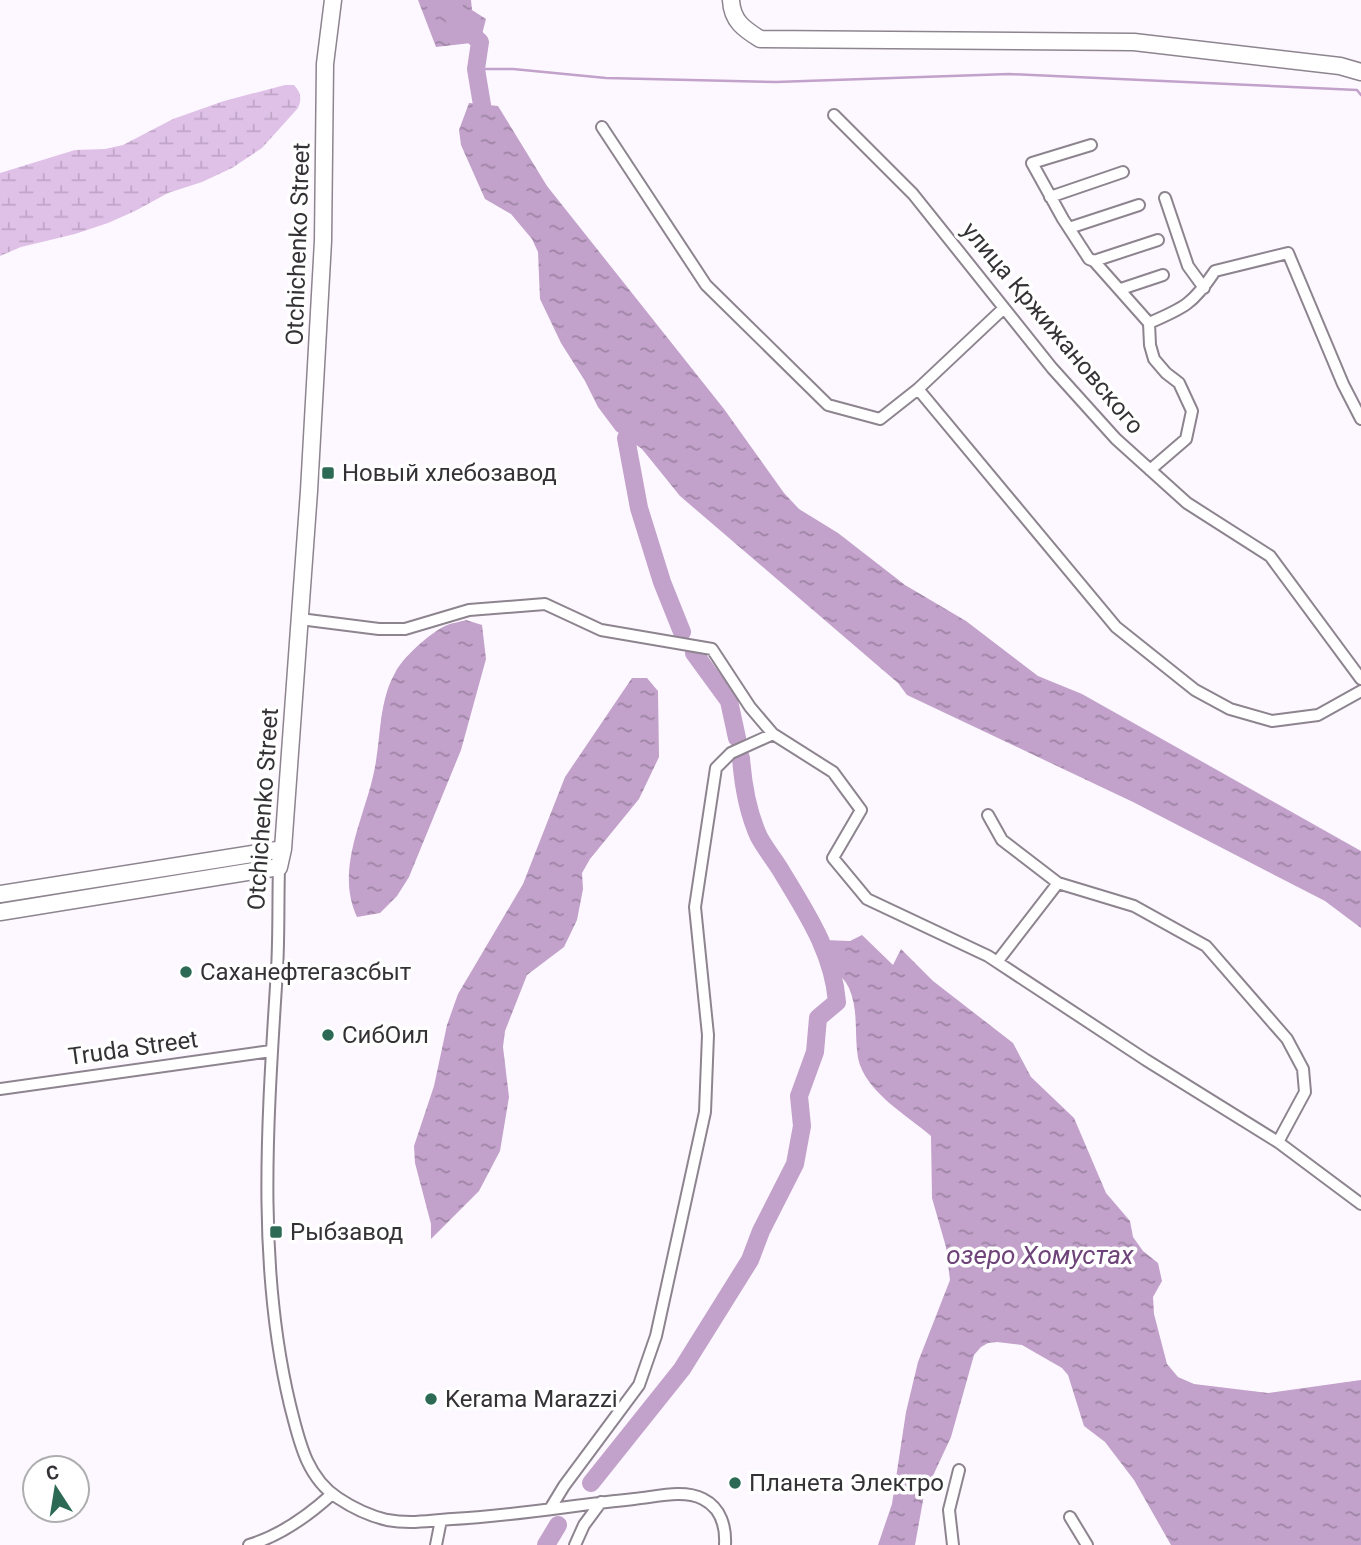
<svg xmlns="http://www.w3.org/2000/svg" width="1361" height="1545" viewBox="0 0 1361 1545" font-family="Roboto,sans-serif">
<defs>
<pattern id="wetland-marsh" width="20" height="14" patternUnits="userSpaceOnUse" patternTransform="scale(1.75)"><rect width="20" height="14" fill="#dfc0e7"/><path d="M1 5h8M5 5V1M11 12h8M15 12V8" fill="none" stroke="#c0a5c7"/></pattern>
<pattern id="water-ripples" width="26" height="14" patternUnits="userSpaceOnUse" patternTransform="scale(1.75)"><rect width="26" height="14" fill="#c2a1ca"/><path d="M2 4q2-2 4 0t4 0M15 11q2-2 4 0t4 0" fill="none" stroke="#9e84a5"/></pattern>
</defs>
<rect width="100%" height="100%" fill="#fdf8ff"/>
<path fill="url(#wetland-marsh)" d="M 285,85 L 294,85 C 301,93 302,98 298,108 L 262,148 L 232,168 L 202,182 L 168,193 L 135,211 L 108,223 L 75,234 L 21,247 L 0,256 L 0,173 L 75,150 L 105,149 L 123,145 L 173,119 L 224,101 Z"/>
<path fill="url(#water-ripples)" d="M 418,0 L 471,0 L 472,10 L 486,19 L 480,42 L 436,47 Z
M 469,103 L 498,106 L 547,186 L 724,409 L 784,493 L 799,509 L 838,533 L 905,585 L 966,621 L 1038,676 L 1082,694 L 1361,851 L 1361,928 L 1325,901 L 1133,802 L 907,695 L 898,683 L 680,496 L 642,449 L 616,431 L 598,407 L 585,381 L 561,343 L 540,299 L 538,252 L 532,239 L 511,214 L 485,199 L 461,145 L 459,130 Z
M 466,620 L 482,625 L 486,659 L 461,750 L 409,877 L 397,896 L 380,913 L 357,917 C 334,868 366,816 375,767 C 381,736 379,701 395,673 C 402,658 430,633 445,626 C 451,623 460,622 466,620 Z
M 632,678 L 647,678 L 658,691 L 659,757 L 639,799 L 590,859 L 582,873 L 583,889 L 577,920 L 564,947 L 527,975 L 505,1031 L 503,1047 L 509,1097 L 500,1151 L 479,1191 L 431,1239 L 431,1224 L 415,1163 L 414,1146 L 434,1086 L 447,1025 L 458,994 L 523,884 L 565,777 Z
M 862,935 L 893,965 L 901,949 L 933,981 L 1013,1043 L 1031,1077 L 1074,1118 L 1106,1193 L 1130,1221 L 1133,1237 L 1143,1251 L 1158,1263 L 1162,1281 L 1153,1297 L 1154,1314 L 1167,1364 L 1178,1377 L 1194,1384 L 1268,1393 L 1361,1380 L 1361,1545 L 1171,1545 L 1134,1480 L 1105,1442 L 1084,1426 L 1068,1375 L 1062,1368 L 1022,1345 L 997,1342 L 988,1343 L 981,1347 L 974,1355 L 951,1437 L 924,1495 L 915,1545 L 878,1545 L 892,1504 L 906,1412 L 918,1362 L 950,1280 L 946,1247 L 932,1198 L 931,1136 C 907,1115 865,1092 858,1058 C 854,1034 859,1011 849,988 C 842,972 826,969 821,956 C 820,952 821,944 821,940 L 850,941 Z"/>
<g fill="none" stroke-linecap="round" stroke-linejoin="round">
<path stroke="#c2a1ca" stroke-width="2.5" d="M 476,69 L 513,69 L 606,78 L 776,82 L 1009,74 L 1357,90 L 1361,95"/>
<path stroke="#c2a1ca" stroke-width="18" d="M 454,0 L 454,17 L 480,42 L 476,69 L 482,105
M 626,438 L 639,508 L 662,582 L 682,632
M 694,653 L 729,701 L 737,738
M 591,1483 L 682,1369 L 750,1260 L 761,1231 L 795,1164 L 802,1126 L 799,1096 L 815,1052 L 818,1018 L 837,1002 C 833,951 805,911 780,869 C 773,858 765,848 759,837 C 748,813 743,785 741,758
M 546,1545 L 558,1525"/>
<defs>
<path id="street" d="M 834,115 L 913,194 L 1052,368 L 1116,439 L 1187,503 L 1270,556 L 1361,679
M 602,127 L 706,285 L 828,405 L 880,419 L 918,389
M 1091,145 L 1032,163 L 1063,219 L 1089,259 L 1094,261 L 1149,323
M 1050,197 L 1123,172
M 1165,198 L 1188,266 L 1204,288
M 1069,228 L 1139,205
M 1094,261 L 1158,240
M 1121,289 L 1163,275
M 1004,308 L 918,389 L 1116,627 L 1195,690 L 1230,709 L 1272,721 L 1318,715 L 1361,691
M 1150,470 L 1186,439 L 1192,411 L 1179,383 L 1166,373 L 1154,359 L 1150,345 L 1149,323 C 1184,308 1193,304 1215,271 L 1288,253 L 1343,384 L 1361,419
M 300,619 L 379,629 L 405,629 L 469,610 L 545,604 L 601,630 L 712,649 L 750,707 L 773,734 L 833,772 L 861,810 L 833,858 L 867,899 L 988,956 L 1146,1060 L 1278,1142 L 1361,1204
M 988,815 L 1002,840 L 1058,883 L 1134,906 L 1206,946 L 1287,1039 L 1303,1069 L 1305,1092 L 1278,1142
M 279,867 C 278,902 279,936 277,970 C 268,1115 256,1263 290,1405 C 299,1440 306,1477 338,1498 C 353,1508 370,1516 387,1520 C 409,1524 430,1521 452,1519 C 513,1516 573,1505 634,1499 C 656,1497 683,1489 703,1499 C 721,1508 726,1527 725,1545
M 997,962 L 1058,883
M 0,1089 L 271,1051
M 550,1509 L 564,1486 L 639,1385 L 656,1336 L 705,1112 L 708,1035 L 695,907 L 716,768 L 731,753 L 773,734
M 1070,1517 L 1087,1545
M 249,1545 C 279,1536 309,1515 332,1494
M 436,1545 L 441,1520
M 575,1545 L 584,1525 L 601,1502
M 953,1545 L 949,1510 L 959,1470"/>
<path id="secondary" d="M 731,0 C 732,21 744,29 760,39 L 1134,42 L 1340,66 L 1361,72
M 0,894 L 283,849
M 0,912 L 279,867 L 283,849 L 309,491 L 323,241 L 325,64 L 333,0"/>
</defs>
<use href="#street" stroke="#8d848f" stroke-width="14"/>
<use href="#secondary" stroke="#8d848f" stroke-width="19"/>
<use href="#street" stroke="#fff" stroke-width="10"/>
<use href="#secondary" stroke="#fff" stroke-width="16"/>
</g>
<g fill="#2c6a56" stroke="#fff" stroke-width="2.5">
<rect x="321" y="466" width="14" height="14" rx="3.5"/>
<circle cx="186" cy="972" r="7"/>
<circle cx="328" cy="1035" r="7"/>
<rect x="269" y="1225" width="14" height="14" rx="3.5"/>
<circle cx="431" cy="1399" r="7"/>
<circle cx="735" cy="1483" r="7"/>
</g>
<g text-anchor="middle" stroke-width="7" stroke-linejoin="round" paint-order="stroke">
<g font-size="24" fill="#353236" stroke="#fff">
<text transform="translate(298 244) rotate(-88)" y="8">Otchichenko Street</text>
<text transform="translate(1053 328) rotate(50)" y="8">улица Кржижановского</text>
<text transform="translate(263 809) rotate(-86)" y="8">Otchichenko Street</text>
<text transform="translate(133 1048) rotate(-8)" y="8">Truda Street</text>
</g>
<g font-size="24" fill="#353236" stroke="#fff" text-anchor="start">
<text x="342" y="481">Новый хлебозавод</text>
<text x="200" y="980">Саханефтегазсбыт</text>
<text x="342" y="1043">СибОил</text>
<text x="290" y="1240">Рыбзавод</text>
<text x="445" y="1407">Kerama Marazzi</text>
<text x="749" y="1491">Планета Электро</text>
</g>
<g font-size="26" font-style="italic" fill="#6e4379" stroke="#fff">
<text x="1040" y="1264">озеро Хомустах</text>
</g>
</g>
<g transform="translate(56 1489) rotate(348)"><circle r="33" fill="#ffffff" stroke="#aeadaf" stroke-width="2"/>
<path d="M0-5L12 26L0 18L-12 26Z" fill="#2c6a56"/>
<text y="-10" font-size="19" font-weight="bold" text-anchor="middle" fill="#353236">С</text>
</g>
</svg>
